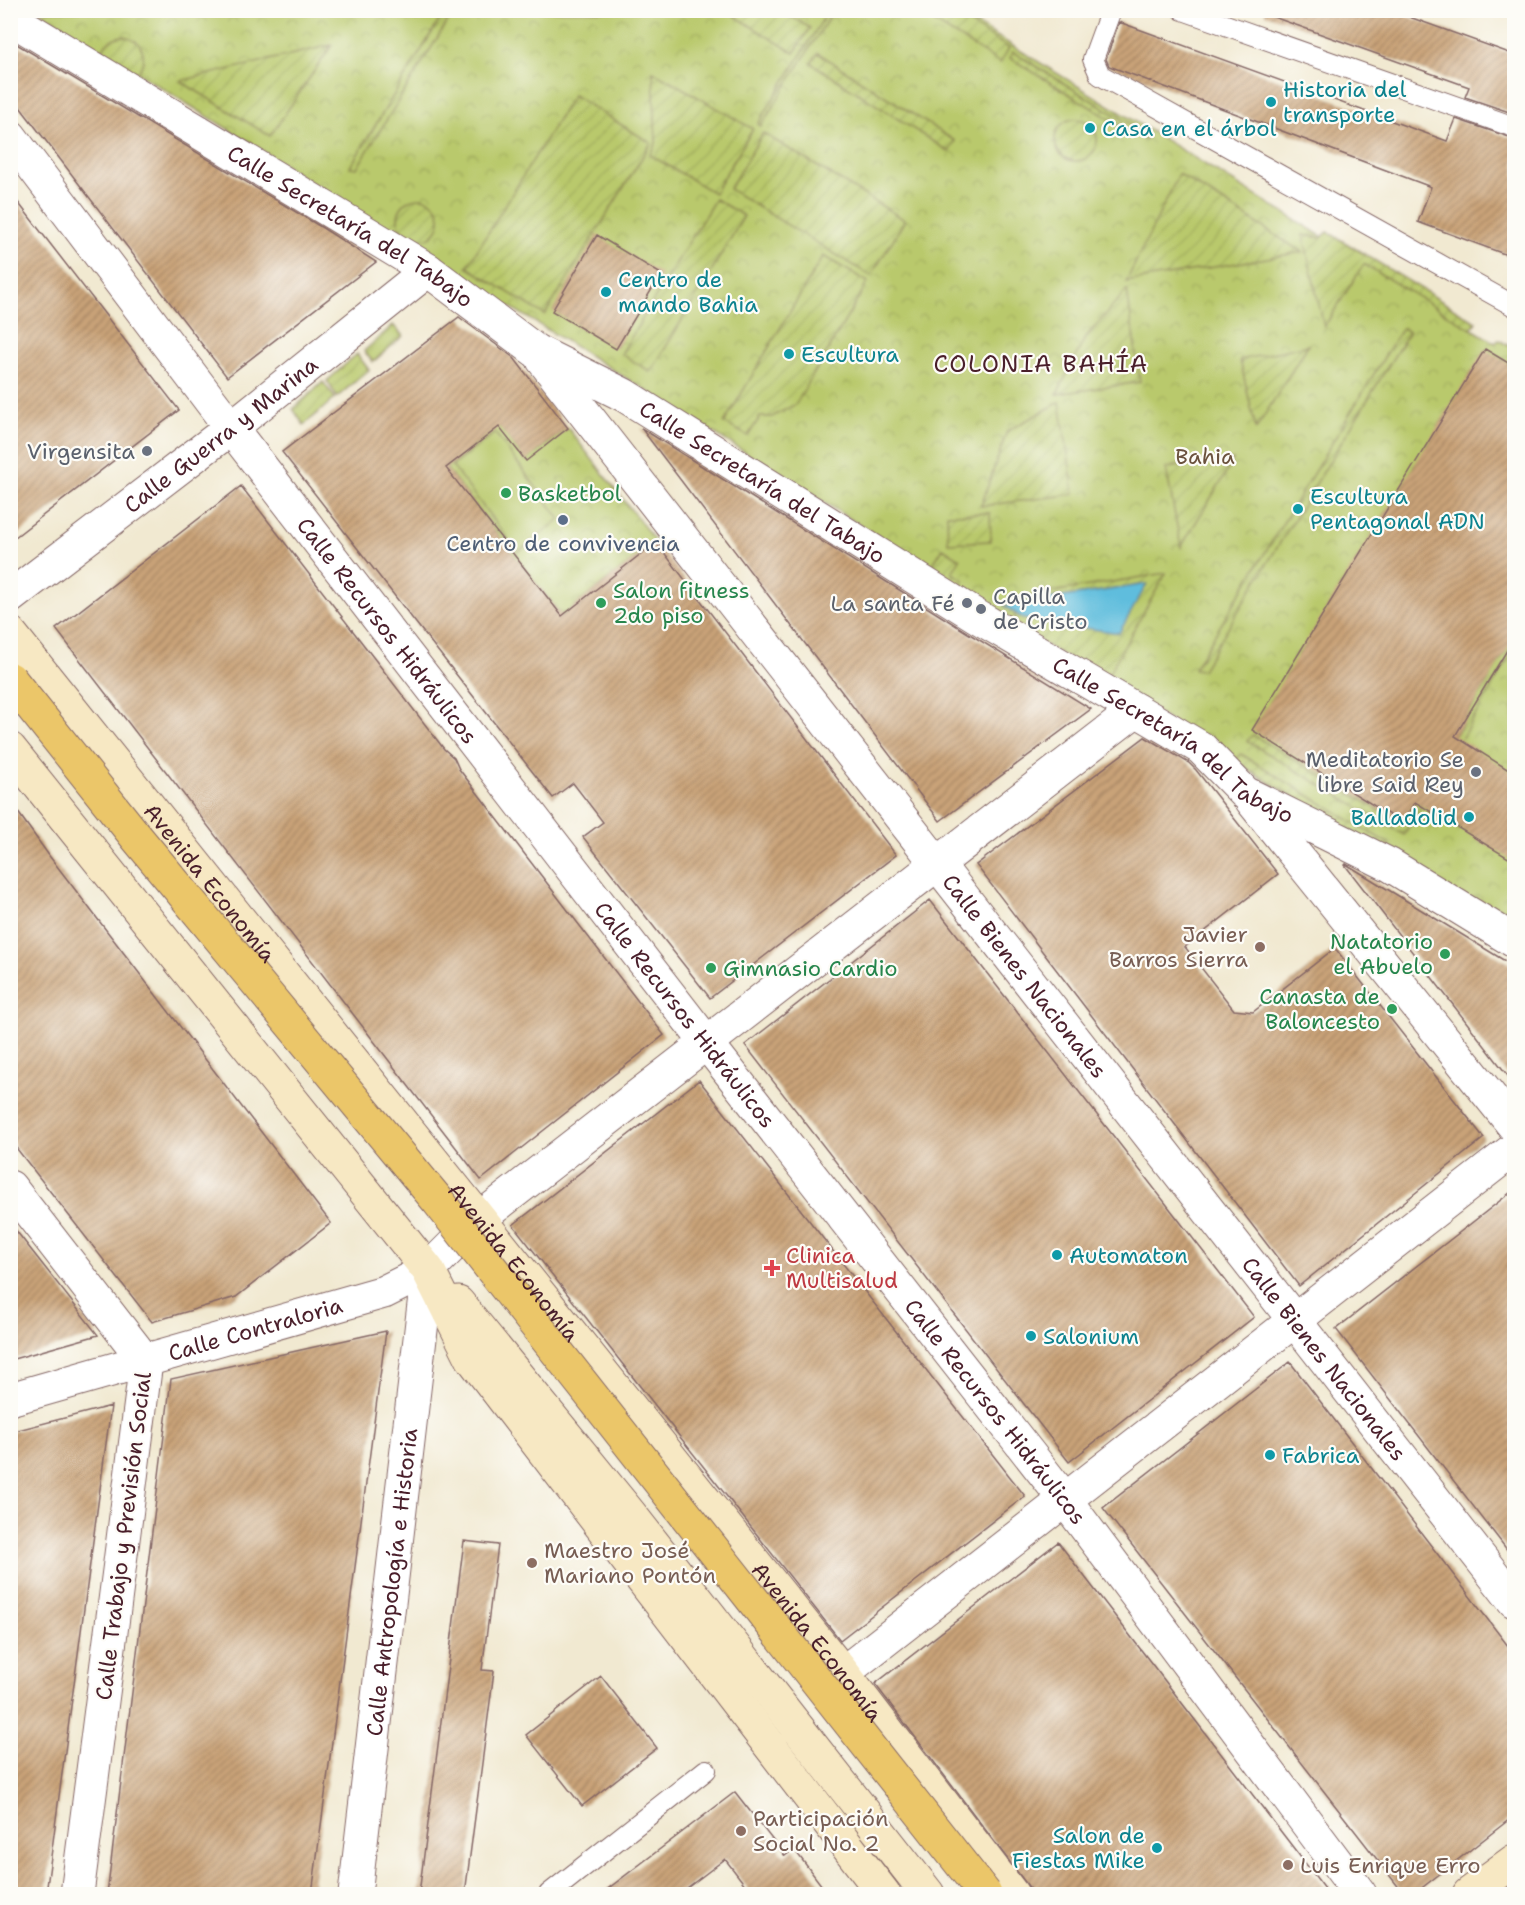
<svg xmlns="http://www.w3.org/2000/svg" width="1525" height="1905" viewBox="0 0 1525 1905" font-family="'Shantell Sans',sans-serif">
<defs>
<pattern id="park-crowns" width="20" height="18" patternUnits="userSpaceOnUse" patternTransform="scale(1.5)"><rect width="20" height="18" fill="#b9c96c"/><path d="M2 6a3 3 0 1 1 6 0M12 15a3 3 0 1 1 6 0" fill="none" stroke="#a1ac5e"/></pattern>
<pattern id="garden-furrows" width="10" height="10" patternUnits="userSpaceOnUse" patternTransform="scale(1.5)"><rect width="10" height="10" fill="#b9c96c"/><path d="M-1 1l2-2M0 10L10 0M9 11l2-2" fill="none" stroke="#a1ac5e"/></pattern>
<pattern id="building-hatch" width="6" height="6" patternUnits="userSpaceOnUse" patternTransform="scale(1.5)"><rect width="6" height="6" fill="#c9a378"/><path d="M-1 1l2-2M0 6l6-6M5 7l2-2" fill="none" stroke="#a58463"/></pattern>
</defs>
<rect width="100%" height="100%" fill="#fdfcf7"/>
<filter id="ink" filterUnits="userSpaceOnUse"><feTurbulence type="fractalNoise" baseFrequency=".0167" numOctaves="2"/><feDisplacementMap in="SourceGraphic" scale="12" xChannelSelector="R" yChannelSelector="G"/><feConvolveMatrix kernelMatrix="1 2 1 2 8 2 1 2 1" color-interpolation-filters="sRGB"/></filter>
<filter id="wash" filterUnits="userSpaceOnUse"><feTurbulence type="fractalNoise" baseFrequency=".008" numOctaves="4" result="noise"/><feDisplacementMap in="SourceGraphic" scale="24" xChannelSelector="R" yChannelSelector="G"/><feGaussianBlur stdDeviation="1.35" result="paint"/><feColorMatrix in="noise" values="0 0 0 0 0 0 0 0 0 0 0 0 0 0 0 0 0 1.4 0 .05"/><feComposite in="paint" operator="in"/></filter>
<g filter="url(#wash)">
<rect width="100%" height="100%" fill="#f1e9d1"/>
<path fill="url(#park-crowns)" stroke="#82744c" stroke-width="1.5" d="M 38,11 L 956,11 L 1495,343 L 1499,340 L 1514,349 L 1514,932 L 1295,800 L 662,400 L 378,226 L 252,144 Z
M 499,426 L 526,461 L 568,428 L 656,542 L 562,616 L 446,468 Z"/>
<path fill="url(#garden-furrows)" stroke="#82744c" stroke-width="1.5" d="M 445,11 L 454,11 L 357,168 L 350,167 Z
M 727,11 L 782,11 L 810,28 L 794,53 Z
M 828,11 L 833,11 L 761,126 L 758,124 Z
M 916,11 L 949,11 L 1009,48 L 1000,63 Z
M 123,36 C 145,39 150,62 134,76 L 101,60 C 102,45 109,38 123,36 Z
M 332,45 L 270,136 L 180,81 Z
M 1013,52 L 1148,135 L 1144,140 L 1010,58 Z
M 818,53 L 955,141 L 949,152 L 811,63 Z
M 653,71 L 753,129 L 714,193 L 650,155 L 656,143 Z
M 573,95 L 651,143 L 545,315 L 467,267 Z
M1055 140a21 21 0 1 1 42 0a21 21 0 1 1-42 0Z
M 763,133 L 905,220 L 871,276 L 729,189 Z
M 1179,174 L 1302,252 L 1126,282 Z
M398 219a21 21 0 1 1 42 0a21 21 0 1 1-42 0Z
M 715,199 L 744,216 L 651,372 L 621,354 Z
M 1328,232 L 1476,322 L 1471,329 L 1364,264 L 1324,327 L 1303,235 L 1321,238 Z
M 823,256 L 868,282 L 796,404 L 772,417 L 760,417 L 748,436 L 724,423 Z
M 1127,290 L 1140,382 L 1057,394 L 1085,338 Z
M 393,325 L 403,336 L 373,362 L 364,351 Z
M 1402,328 L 1409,332 L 1202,670 L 1194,669 Z
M 1308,345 L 1256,429 L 1240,360 Z
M 357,354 L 369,370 L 337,397 L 327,381 Z
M 323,382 L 335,398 L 304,425 L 293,409 Z
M 1060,402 L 1074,494 L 981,506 L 1007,431 Z
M 1233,460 L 1228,470 L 1181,547 L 1166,468 Z
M 990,513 L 991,541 L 948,543 L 947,514 Z
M 943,548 L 960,559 L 952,573 L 964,580 L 954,596 L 924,578 Z
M 1166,573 L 1105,680 L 1013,626 L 1017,598 Z
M 1514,629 L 1514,650 L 1404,835 L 1247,741 L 1253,735 L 1402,824 L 1513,639 Z
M 1241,754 L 1389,844 L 1385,852 L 1235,761 Z"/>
<path fill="#b9c96c" stroke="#82744c" stroke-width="1.5" d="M 495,433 L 560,519 L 518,552 L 452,466 Z"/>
<path fill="#5fbddd" stroke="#546e84" stroke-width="1.5" d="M 1147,584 L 1119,633 L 1024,619 L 1004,606 Z"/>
<g id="blocks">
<path fill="url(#building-hatch)" d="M 1265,10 L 1390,10 L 1515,55 L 1515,114 L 1465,97 L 1469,87 L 1265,14 Z
M 1119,22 L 1447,141 L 1456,119 L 1515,139 L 1515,258 L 1418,222 L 1431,187 L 1109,66 L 1106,59 Z
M 10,40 L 321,227 L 376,262 L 227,377 L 10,94 Z
M 10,192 L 179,410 L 10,541 Z
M 597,235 L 661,274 L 616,349 L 552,311 Z
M 459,317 L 514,358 L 568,428 L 526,461 L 499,427 L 446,468 L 562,616 L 656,542 L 896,855 L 710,998 L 583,837 L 603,822 L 573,783 L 553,798 L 282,452 Z
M 1485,349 L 1515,367 L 1515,637 L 1455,736 L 1515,774 L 1515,862 L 1415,802 L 1402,823 L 1252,730 Z
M 641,428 L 968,633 L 1091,709 L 940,821 Z
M 241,486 L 444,749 L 454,758 L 459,769 L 664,1035 L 481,1180 L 56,629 Z
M 1145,737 L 1189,763 L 1196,770 L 1278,874 L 1185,947 L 1234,1010 L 1253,1012 L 1335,948 L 1484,1138 L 1299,1286 L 976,865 Z
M 10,801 L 50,857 L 331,1223 L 236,1297 L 152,1322 L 10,1140 Z
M 1346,864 L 1515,967 L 1515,1085 L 1345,865 Z
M 930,900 L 1254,1317 L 1069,1462 L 745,1045 Z
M 699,1080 L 1025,1496 L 840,1640 L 513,1225 Z
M 1515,1189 L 1515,1560 L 1336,1329 Z
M 10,1223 L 98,1335 L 10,1360 Z
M 386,1331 L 312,1894 L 107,1894 L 171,1379 Z
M 1290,1362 L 1515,1655 L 1515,1815 L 1414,1894 L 1404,1894 L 1103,1508 Z
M 111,1406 L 46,1894 L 10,1894 L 10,1432 Z
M 464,1541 L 498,1545 L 482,1670 L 494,1671 L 465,1894 L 419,1894 Z
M 1058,1542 L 1205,1733 L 1329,1894 L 1035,1894 L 1028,1886 L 875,1684 Z
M 601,1676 L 657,1748 L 582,1806 L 526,1735 Z
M 735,1792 L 785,1856 L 794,1849 L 828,1894 L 752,1894 L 725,1859 L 679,1894 L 601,1894 Z"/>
</g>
</g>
<g filter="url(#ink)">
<use href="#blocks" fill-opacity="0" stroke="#846665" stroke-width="1.5"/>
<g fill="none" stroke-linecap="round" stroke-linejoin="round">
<defs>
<path id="service" d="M 1111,10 L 1093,59 L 1100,75 L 1514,306
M 1183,10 L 1514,127
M 549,1894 L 706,1770"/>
<g id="minor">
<path id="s1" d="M 10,18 L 428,270 L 536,351 L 624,395 L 978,617 L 1201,748 L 1245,793 L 1390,865 L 1514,941"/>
<path id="s2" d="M 10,136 L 231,428 L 706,1042 L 1066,1501 L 1360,1894"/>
<path id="s3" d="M 543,360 L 1514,1601"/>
<path id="s4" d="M 10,597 L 231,428 L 428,270"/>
<path d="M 1252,801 L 1514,1126"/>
<path d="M 10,1187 L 146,1362 L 77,1894"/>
<path id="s5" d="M 10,1399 L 384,1292 L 428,1270 L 479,1219 L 1136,710"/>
<path d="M 843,1673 L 1514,1149"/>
<path id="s6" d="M 355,1894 L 428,1270"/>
</g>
<g id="secondary">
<path id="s7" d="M 10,633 L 843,1673 L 1012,1894"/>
<path d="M 10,749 L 428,1270 L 472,1358 L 884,1894"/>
<path d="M 458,1303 L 630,1514 L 928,1894"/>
<path d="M 1469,1894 L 1514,1861"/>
</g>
</defs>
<use href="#service" stroke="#846665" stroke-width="22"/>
<use href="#minor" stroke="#846665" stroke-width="35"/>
<use href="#secondary" stroke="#846665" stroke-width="35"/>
<use href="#service" stroke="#fff" stroke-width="20"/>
<use href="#minor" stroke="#fff" stroke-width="33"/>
<use href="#secondary" stroke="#f7e8c3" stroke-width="33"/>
<defs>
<path id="primary-bridge" d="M 10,679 L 137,838 L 438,1201 L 985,1894"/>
</defs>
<use href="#primary-bridge" stroke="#846665" stroke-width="35" stroke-linecap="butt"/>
<use href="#primary-bridge" stroke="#ebc669" stroke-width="33"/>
</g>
</g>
<g fill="#0f9aa8" stroke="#fdfcf7" stroke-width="2">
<circle cx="1271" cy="102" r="6"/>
<circle cx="1090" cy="128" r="6"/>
<circle cx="606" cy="292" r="6"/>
<circle cx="789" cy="354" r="6"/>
<circle cx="1298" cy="509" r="6"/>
<circle cx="1469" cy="817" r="6"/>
<circle cx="1057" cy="1255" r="6"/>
<circle cx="1031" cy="1336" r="6"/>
<circle cx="1270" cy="1455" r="6"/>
<circle cx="1157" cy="1848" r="6"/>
</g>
<g fill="#6b7280" stroke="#fdfcf7" stroke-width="2">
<circle cx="147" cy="451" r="6"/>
<circle cx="967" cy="603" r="6"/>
<circle cx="981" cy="609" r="6"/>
<circle cx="1476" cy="772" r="6"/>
</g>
<g fill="#2e9e5b" stroke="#fdfcf7" stroke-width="2">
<circle cx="506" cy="493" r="6"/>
<circle cx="601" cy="603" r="6"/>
<circle cx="1445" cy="954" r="6"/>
<circle cx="711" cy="968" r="6"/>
<circle cx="1392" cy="1009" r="6"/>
</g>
<circle fill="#5c6f8a" stroke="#fdfcf7" stroke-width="2" cx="563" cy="520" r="6"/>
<g fill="#8d6e63" stroke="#fdfcf7" stroke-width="2">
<circle cx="1260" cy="947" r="6"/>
<circle cx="532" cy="1563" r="6"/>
<circle cx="741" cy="1831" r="6"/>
<circle cx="1288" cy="1865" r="6"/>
</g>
<path fill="#e0444e" stroke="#fdfcf7" stroke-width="2" d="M769 1259h6v6h6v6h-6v6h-6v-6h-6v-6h6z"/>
<g text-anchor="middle" stroke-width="4.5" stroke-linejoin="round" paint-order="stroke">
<g font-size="22" fill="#0d838f" stroke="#fdfcf7" text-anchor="start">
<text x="1283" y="97">Historia del<tspan x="1283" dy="25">transporte</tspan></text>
<text x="1102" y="136">Casa en el árbol</text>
<text x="618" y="287">Centro de<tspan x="618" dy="25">mando Bahia</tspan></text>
<text x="801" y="362">Escultura</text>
<text x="1310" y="504">Escultura<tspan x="1310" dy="25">Pentagonal ADN</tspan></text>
<text x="1457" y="825" text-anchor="end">Balladolid</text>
<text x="1069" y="1263">Automaton</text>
<text x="1043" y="1344">Salonium</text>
<text x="1282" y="1463">Fabrica</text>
<text x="1145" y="1843" text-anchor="end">Salon de<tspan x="1145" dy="25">Fiestas Mike</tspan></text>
</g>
<g font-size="22" fill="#4a1f2b" stroke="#fdfcf7">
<text dy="8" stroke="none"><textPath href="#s1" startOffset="399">Calle Secretaría del Tabajo</textPath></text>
<text dy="8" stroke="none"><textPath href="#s4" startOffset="266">Calle Guerra y Marina</textPath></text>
<text dy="8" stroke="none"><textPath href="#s1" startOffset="885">Calle Secretaría del Tabajo</textPath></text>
<text dy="8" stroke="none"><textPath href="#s2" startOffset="622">Calle Recursos Hidráulicos</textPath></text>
<text dy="8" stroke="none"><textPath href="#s1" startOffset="1371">Calle Secretaría del Tabajo</textPath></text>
<text dy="8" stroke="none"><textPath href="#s7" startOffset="320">Avenida Economía</textPath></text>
<text dy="8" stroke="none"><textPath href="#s3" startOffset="782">Calle Bienes Nacionales</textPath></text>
<text dy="8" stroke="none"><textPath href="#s2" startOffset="1108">Calle Recursos Hidráulicos</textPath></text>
<text dy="8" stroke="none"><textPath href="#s7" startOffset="806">Avenida Economía</textPath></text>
<text dy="8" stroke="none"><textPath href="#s5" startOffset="255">Calle Contraloria</textPath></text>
<text dy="8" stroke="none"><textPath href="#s3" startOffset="1268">Calle Bienes Nacionales</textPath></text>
<text dy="8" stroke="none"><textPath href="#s2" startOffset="1612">Calle Recursos Hidráulicos</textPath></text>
<text transform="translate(123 1536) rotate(-83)" y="8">Calle Trabajo y Previsión Social</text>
<text dy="8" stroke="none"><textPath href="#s6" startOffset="314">Calle Antropología e Historia</textPath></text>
<text dy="8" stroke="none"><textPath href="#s7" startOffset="1292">Avenida Economía</textPath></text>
</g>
<g font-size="22" fill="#5b616d" stroke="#fdfcf7" text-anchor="end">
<text x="135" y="459">Virgensita</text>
<text x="993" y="604" text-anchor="start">Capilla<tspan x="993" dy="25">de Cristo</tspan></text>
<text x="955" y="611">La santa Fé</text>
<text x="1464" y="767">Meditatorio Se<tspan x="1464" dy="25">libre Said Rey</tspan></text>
</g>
<g font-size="22" fill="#6b523e" stroke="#fdfcf7">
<text x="1205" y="464">Bahia</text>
</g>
<g font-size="22" fill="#27864d" stroke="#fdfcf7" text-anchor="start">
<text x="518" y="501">Basketbol</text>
<text x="613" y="598">Salon fitness<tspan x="613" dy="25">2do piso</tspan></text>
<text x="1433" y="949" text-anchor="end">Natatorio<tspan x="1433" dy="25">el Abuelo</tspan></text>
<text x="723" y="976">Gimnasio Cardio</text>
<text x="1380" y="1004" text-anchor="end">Canasta de<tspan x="1380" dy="25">Baloncesto</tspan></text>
</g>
<g font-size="22" fill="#4e5e75" stroke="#fdfcf7">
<text x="563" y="551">Centro de convivencia</text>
</g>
<g font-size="22" fill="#785e54" stroke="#fdfcf7" text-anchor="start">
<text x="1248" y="942" text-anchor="end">Javier<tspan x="1248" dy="25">Barros Sierra</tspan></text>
<text x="544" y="1558">Maestro José<tspan x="544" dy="25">Mariano Pontón</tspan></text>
<text x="753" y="1826">Participación<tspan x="753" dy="25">Social No. 2</tspan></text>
<text x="1300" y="1873">Luis Enrique Erro</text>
</g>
<g font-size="22" fill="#be3a42" stroke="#fdfcf7" text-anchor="start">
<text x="786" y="1263">Clinica<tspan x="786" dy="25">Multisalud</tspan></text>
</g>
<g font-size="24" letter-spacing="1.5" fill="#4a1f2b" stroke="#fdfcf7">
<text x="1041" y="372">COLONIA BAHÍA</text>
</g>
</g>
<rect width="1525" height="1905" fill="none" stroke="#fdfcf7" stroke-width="36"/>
</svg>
